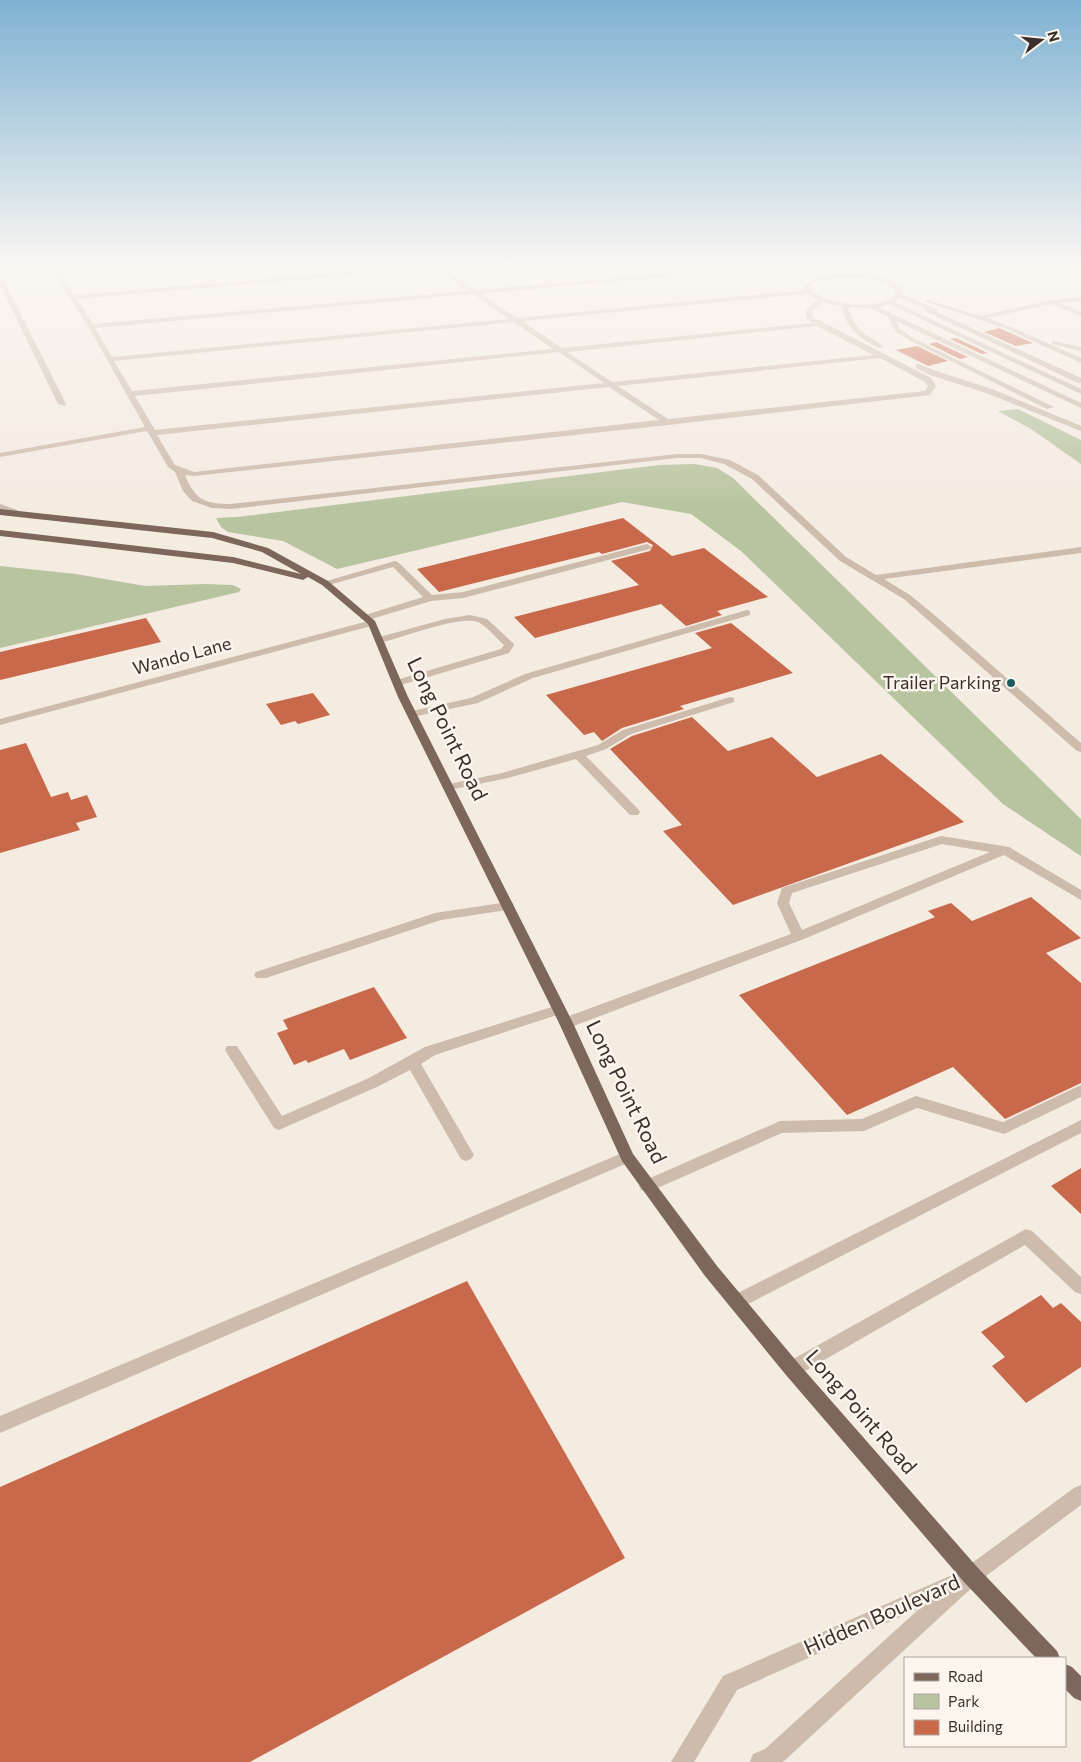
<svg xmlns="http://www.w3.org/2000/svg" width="1081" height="1762" viewBox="0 0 1081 1762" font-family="Commissioner,sans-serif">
<rect width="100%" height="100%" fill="#f4ebe1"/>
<path fill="#b8c4a0" d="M 1018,409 L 1081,440 L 1081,464 L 1031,429 L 998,411 Z
M 695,464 L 717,468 L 733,478 L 1081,819 L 1081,856 L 1003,804 L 741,551 L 691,514 L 622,502 L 337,569 L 283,541 L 228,532 L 221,527 L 216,518 L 237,517 L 659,465 Z
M 0,566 L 76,574 L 145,586 L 205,584 L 233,585 L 241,589 L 239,592 L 0,648 Z"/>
<path fill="#c8694b" d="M 999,328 L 1006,331 L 1033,343 L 1016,346 L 984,332 Z
M 956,338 L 988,353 L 982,354 L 950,339 Z
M 936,342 L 968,357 L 960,359 L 929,344 Z
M 917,346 L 948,361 L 928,366 L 896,350 Z
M 623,518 L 672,556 L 704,548 L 768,597 L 717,611 L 722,615 L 686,626 L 661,604 L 535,638 L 514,617 L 639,585 L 611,561 L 650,551 L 653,545 L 647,542 L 602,554 L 599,552 L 439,592 L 417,569 Z
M 146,618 L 161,642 L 0,680 L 0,652 Z
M 731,623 L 793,673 L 680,706 L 684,709 L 622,728 L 602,741 L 594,732 L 584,735 L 546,695 L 712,648 L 695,633 Z
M 313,693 L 330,715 L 298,724 L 295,721 L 281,725 L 266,704 Z
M 692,717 L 728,751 L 772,737 L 817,777 L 881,754 L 964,822 L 733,905 L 663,831 L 682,825 L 610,749 L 632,736 Z
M 26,743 L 51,797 L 68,792 L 71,800 L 87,795 L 97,817 L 76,823 L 80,830 L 0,853 L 0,750 Z
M 1031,897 L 1081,938 L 1046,953 L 1081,983 L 1081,1083 L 1005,1119 L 953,1067 L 847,1115 L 739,995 L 935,917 L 928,911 L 951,903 L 972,921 Z
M 374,987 L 407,1038 L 350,1060 L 344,1049 L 308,1063 L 306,1060 L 294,1065 L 277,1033 L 288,1029 L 283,1020 Z
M 1081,1168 L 1081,1214 L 1051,1186 Z
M 467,1281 L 625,1558 L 250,1762 L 0,1762 L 0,1487 Z
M 1041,1295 L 1053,1308 L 1061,1303 L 1081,1322 L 1081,1367 L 1026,1403 L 992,1366 L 1005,1357 L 981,1332 Z"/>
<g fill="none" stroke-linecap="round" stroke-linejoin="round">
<path fill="#cdbbac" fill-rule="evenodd" d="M 48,263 L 54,263 L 57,268 L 131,263 L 153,263 L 60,272 L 74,295 L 431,265 L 434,263 L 480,263 L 477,265 L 442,268 L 476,290 L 794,263 L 813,263 L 481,294 L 517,318 L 804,290 L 804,286 C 821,270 848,273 870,275 L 847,263 L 854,263 L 877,274 L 877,276 C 889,279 897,283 903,293 L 902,295 L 937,309 L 937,312 L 1081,378 L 1081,383 L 1078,383 L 925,311 L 925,308 L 899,298 L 894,302 L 1081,389 L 1081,394 L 889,304 L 878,307 L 1081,403 L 1081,408 L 896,321 L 900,329 L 913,338 L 1054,407 L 1047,409 L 909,340 L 895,331 L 888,317 L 870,308 L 848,307 C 856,334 866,332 884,347 L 879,348 C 859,338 847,329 841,306 L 823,302 L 812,311 L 813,317 L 931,378 L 936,386 L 930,395 L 668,425 L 194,476 L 185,475 C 195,500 205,504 231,504 L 677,454 L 701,454 L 730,460 L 758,475 L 846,557 L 876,575 L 1081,547 L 1081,553 L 884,579 L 910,595 L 938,618 L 1081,743 L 1081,752 L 1077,751 L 904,599 L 840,561 L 752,479 L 724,464 L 701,458 L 677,458 L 231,509 L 212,508 L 192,501 L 183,491 L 175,472 L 168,467 L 147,431 L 0,457 L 0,453 L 145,427 L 88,326 ZM 435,268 L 468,291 L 93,324 L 77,299 ZM 833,278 C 852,277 885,274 897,293 C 877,314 832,304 811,291 L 809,287 L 816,281 ZM 473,294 L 509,319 L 112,357 L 95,328 ZM 807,294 L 817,300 L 806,311 L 807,318 L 812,323 L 562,348 L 522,321 ZM 514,322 L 553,349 L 132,391 L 114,361 ZM 817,326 L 873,355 L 612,382 L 567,352 ZM 559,352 L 604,383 L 155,430 L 135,396 ZM 880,358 L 925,382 L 928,386 L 925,391 L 668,419 L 618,386 ZM 609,387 L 659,420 L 194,472 L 175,465 L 157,435 Z
M 0,277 L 3,279 L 66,404 L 65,406 L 58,404 L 0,285 Z
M 1081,297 L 1081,301 L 1059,303 L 1081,312 L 1081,316 L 1051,304 L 987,318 L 1011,327 L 1081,358 L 1081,363 L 1007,329 L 924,301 L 929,300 L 980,316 L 1052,300 Z
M 1054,341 L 1081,347 L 1081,351 L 1052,344 L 1052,342 Z
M 919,364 L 936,371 L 992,389 L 1081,426 L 1081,431 L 986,393 L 930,375 L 916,368 L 916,364 Z
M 0,504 L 17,510 L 18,512 L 14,515 L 0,510 Z
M 647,544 L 652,547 L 650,549 L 463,598 L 431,601 L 365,621 L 360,618 L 362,616 L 423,597 L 393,567 L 325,586 L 320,583 L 395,561 L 398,562 L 432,595 L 463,592 Z
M 747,610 L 750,611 L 750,615 L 533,678 L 478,703 L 412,717 L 407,714 L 412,711 L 471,698 L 525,674 Z
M 470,615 L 487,619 L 513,643 L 514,645 L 509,653 L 401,685 L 393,685 L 393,681 L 501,649 L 504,645 C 496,638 488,627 478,622 C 460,615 400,638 380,643 L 376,642 L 376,638 L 445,619 Z
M 372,620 L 375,621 L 375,625 L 0,725 L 0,719 Z
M 730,697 L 734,698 L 734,702 L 631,734 L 606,749 L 586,756 L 638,809 L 640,812 L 638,815 L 630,815 L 576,759 L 508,778 L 449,790 L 443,787 L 449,784 L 502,773 L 598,745 L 623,730 Z
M 941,836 L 1009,847 L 1081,890 L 1081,900 L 1004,855 L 804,939 L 571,1027 L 561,1027 L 559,1023 L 561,1019 L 791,934 L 777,903 L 782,888 ZM 942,844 L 990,852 L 802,930 L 789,903 L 792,893 Z
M 508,902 L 513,903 L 514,906 L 513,909 L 441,920 L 266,978 L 256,978 L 254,975 L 256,972 L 435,913 Z
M 558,1005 L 563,1007 L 565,1010 L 563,1013 L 435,1055 L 421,1064 L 474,1155 L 471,1159 L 466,1161 L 461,1159 L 410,1070 L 379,1086 L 279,1130 L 274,1128 L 225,1050 L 227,1046 L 237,1046 L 282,1116 L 369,1078 L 425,1047 Z
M 1081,1085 L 1081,1097 L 1004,1134 L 917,1108 L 864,1131 L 782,1133 L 653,1190 L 647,1192 L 641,1190 L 639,1186 L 641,1182 L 780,1121 L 862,1119 L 916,1096 L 1003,1122 Z
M 1081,1120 L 1081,1133 L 742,1307 L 736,1309 L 730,1307 L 728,1302 L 730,1297 Z
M 627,1151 L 632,1153 L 635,1157 L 632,1161 L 0,1433 L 0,1416 Z
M 1026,1229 L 1032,1231 L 1081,1277 L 1081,1294 L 1075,1292 L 1025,1245 L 798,1375 L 792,1377 L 786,1375 L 783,1369 L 786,1363 Z
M 1081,1485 L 1081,1505 L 978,1582 L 783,1762 L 750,1762 L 753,1754 L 765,1749 L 920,1608 L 737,1690 L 694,1762 L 671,1762 L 723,1676 L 961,1571 L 1074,1488 Z"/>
<path fill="#7d675c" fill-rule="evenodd" d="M 0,509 L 213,532 L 268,548 L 328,581 L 375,621 L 408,697 L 573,1023 L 633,1154 L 717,1266 L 798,1363 L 978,1568 L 1057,1651 L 1060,1658 L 1036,1658 L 964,1582 L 786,1375 L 705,1276 L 622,1161 L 559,1023 L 398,697 L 368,624 L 322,585 L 308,577 L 303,580 L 233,563 L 0,536 L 0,530 L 233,557 L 301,574 L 262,552 L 212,538 L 0,515 Z
M 1065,1664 L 1072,1667 L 1081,1676 L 1081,1701 L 1074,1698 L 1065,1689 Z"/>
</g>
<linearGradient id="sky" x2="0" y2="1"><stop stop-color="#7eb2d2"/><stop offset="0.52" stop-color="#faf6f2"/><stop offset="1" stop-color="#faf6f2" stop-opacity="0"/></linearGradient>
<rect width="1081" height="509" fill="url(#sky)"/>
<circle fill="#1f5a5e" stroke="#fbf5ee" stroke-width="2" cx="1011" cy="683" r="5"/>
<g text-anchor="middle" stroke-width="5" stroke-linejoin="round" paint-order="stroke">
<g font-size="18" fill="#3b302b" stroke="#fbf5ee">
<text transform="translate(182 656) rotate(-15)" y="6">Wando Lane</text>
</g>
<g font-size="18" fill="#3b302b" stroke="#fbf5ee" text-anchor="end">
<text x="1001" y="689">Trailer Parking</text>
</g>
<g font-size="21" fill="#3b302b" stroke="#fbf5ee">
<text transform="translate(447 729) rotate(64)" y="7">Long Point Road</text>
<text transform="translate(626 1092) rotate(64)" y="7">Long Point Road</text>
<text transform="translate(861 1412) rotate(49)" y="7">Long Point Road</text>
<text transform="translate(882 1615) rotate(-24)" y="7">Hidden Boulevard</text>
</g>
</g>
<rect x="904" y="1657" width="162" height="90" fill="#fbf5ee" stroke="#aea6a0"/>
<rect x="914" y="1673" width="25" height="8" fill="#7d675c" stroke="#aea6a0"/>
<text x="948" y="1682" font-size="15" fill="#3b302b">Road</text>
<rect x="914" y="1694" width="25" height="15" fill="#b8c4a0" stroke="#aea6a0"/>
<text x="948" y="1707" font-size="15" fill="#3b302b">Park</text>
<rect x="914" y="1720" width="25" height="15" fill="#c8694b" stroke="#aea6a0"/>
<text x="948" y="1732" font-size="15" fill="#3b302b">Building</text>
<g transform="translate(1041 40) rotate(74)" stroke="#fbf5ee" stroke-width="4" paint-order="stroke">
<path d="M0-4L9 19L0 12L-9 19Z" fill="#3b302b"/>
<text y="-8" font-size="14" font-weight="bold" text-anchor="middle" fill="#3b302b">N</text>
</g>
</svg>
